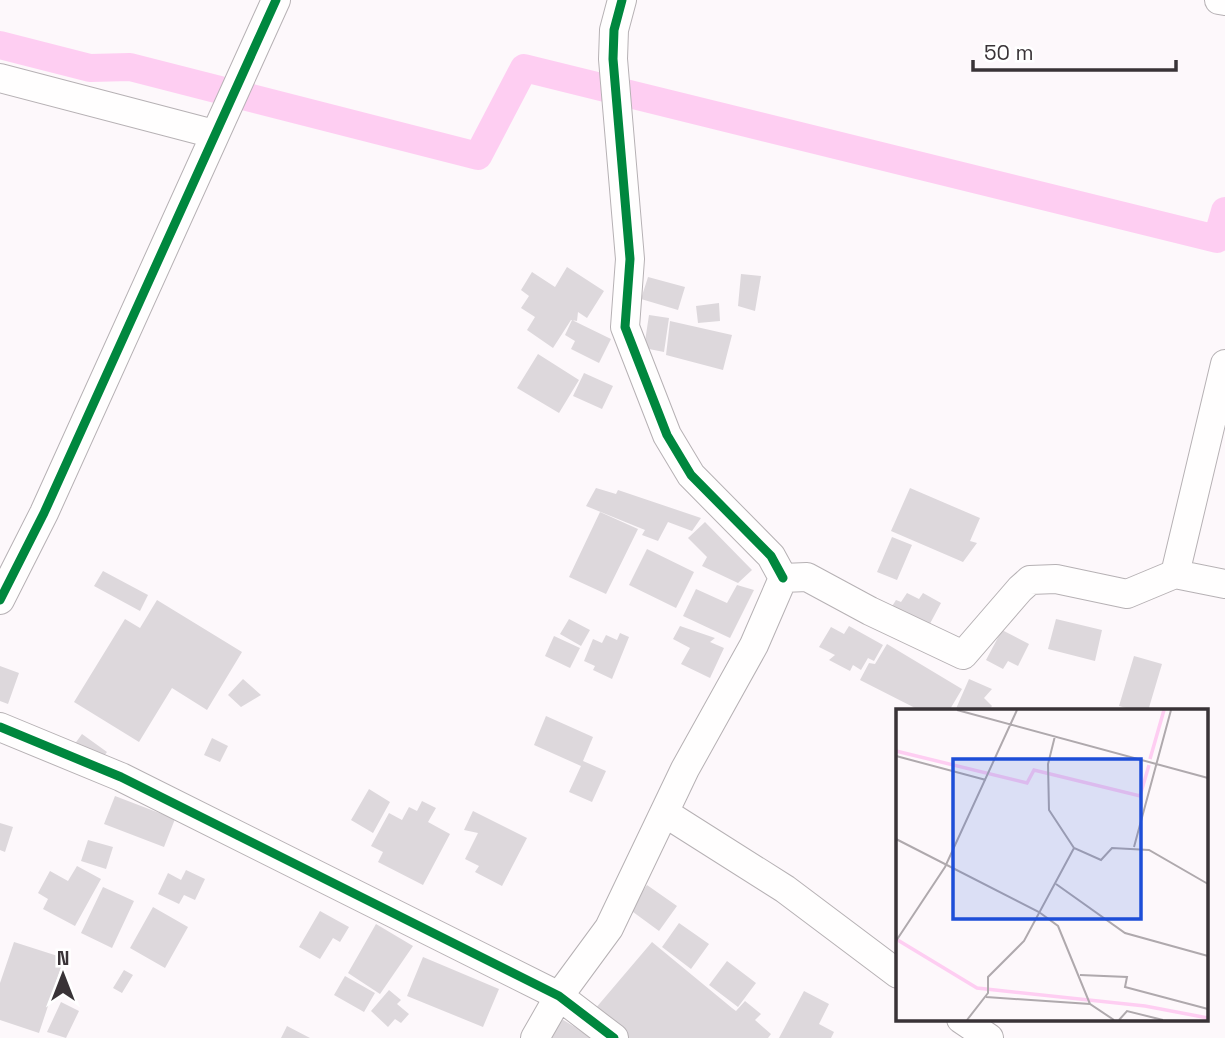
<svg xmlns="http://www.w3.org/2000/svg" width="1225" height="1038" viewBox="0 0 1225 1038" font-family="'Space Grotesk',sans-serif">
<rect width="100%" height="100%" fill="#fdf8fb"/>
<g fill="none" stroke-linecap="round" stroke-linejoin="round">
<path stroke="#fecef2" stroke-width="28" d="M 0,45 L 90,68 L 130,67 L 478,156 L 524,68 L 1217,239 L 1225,211"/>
</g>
<path fill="#ddd8dc" d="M 567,267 L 604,291 L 587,318 L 578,312 L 577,321 L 571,320 L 553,348 L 527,330 L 535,317 L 521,308 L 529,296 L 521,290 L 532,272 L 555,287 Z
M 741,274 L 761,276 L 755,311 L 738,306 Z
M 648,277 L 685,287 L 678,310 L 641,299 Z
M 719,303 L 720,321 L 698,323 L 696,306 Z
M 649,315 L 669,318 L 664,352 L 644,348 Z
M 572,320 L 611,339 L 599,363 L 571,349 L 575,341 L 565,335 Z
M 670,321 L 732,335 L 723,370 L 666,355 Z
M 538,354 L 579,380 L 559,413 L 517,388 Z
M 584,373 L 613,386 L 602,409 L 573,396 Z
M 596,488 L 616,494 L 618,490 L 701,518 L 692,531 L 668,522 L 658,541 L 642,535 L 645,530 L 586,506 Z
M 910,488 L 980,518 L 970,541 L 977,543 L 963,562 L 891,531 Z
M 600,512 L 638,529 L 606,594 L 569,577 Z
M 705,522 L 752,570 L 738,583 L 702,566 L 707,557 L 688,538 Z
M 892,537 L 912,545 L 897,580 L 877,572 Z
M 647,549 L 694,572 L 676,608 L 629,585 Z
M 103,571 L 148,595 L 140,611 L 94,586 Z
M 737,585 L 754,590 L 730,638 L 683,616 L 696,589 L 727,603 Z
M 907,593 L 919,599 L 923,593 L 941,603 L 925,633 L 891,608 L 896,600 L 901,602 Z
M 157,600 L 242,652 L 207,710 L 172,688 L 139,742 L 74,702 L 125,619 L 140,628 Z
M 569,619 L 590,630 L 581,646 L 560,634 Z
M 1056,619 L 1102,630 L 1095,661 L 1048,649 Z
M 680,626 L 715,638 L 710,642 L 724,648 L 710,678 L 681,664 L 690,648 L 673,639 Z
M 849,626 L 883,645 L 874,661 L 868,658 L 861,670 L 853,665 L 850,671 L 829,660 L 835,655 L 819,647 L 831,627 L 844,634 Z
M 1002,630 L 1029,644 L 1018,666 L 1008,661 L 1003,669 L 986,660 Z
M 620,633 L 629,637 L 612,679 L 593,670 L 595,666 L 584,661 L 593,639 L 602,643 L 606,635 L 617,640 Z
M 554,636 L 580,648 L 570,668 L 545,656 Z
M 887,644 L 962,689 L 949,711 L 921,711 L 860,680 L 869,663 L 875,664 Z
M 1134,656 L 1162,664 L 1148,711 L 1129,711 L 1130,709 L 1119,706 Z
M 0,666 L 19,673 L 8,704 L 0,701 Z
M 243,679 L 261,695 L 241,707 L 228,695 Z
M 969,679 L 992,689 L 984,698 L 992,706 L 988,711 L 978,709 L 977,711 L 955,711 Z
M 546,716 L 593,737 L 583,761 L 606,771 L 592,802 L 569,792 L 581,766 L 534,745 Z
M 82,734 L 107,752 L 99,763 L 74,745 Z
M 212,738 L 228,746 L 220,762 L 204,755 Z
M 369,789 L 390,802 L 373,833 L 351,820 Z
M 115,796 L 175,819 L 164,847 L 104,824 Z
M 422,801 L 436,808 L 428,822 L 450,834 L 423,885 L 378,862 L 383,852 L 371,846 L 389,813 L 402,820 L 409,807 L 417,811 Z
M 473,811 L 527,838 L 502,886 L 475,872 L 479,866 L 465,859 L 478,833 L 464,830 Z
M 0,823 L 13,827 L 5,852 L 0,850 Z
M 88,840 L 113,847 L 106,869 L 81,861 Z
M 77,866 L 101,879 L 75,926 L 43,909 L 48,899 L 38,893 L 50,871 L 68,881 Z
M 186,870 L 205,879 L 195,900 L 184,895 L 179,904 L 158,894 L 168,873 L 181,880 Z
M 647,885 L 677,906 L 659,931 L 629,909 Z
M 103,887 L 134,901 L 112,948 L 81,933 Z
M 153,907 L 188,927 L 165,968 L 130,948 Z
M 320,911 L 349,927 L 340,942 L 333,938 L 320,959 L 299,947 Z
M 679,923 L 709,944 L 691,969 L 662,947 Z
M 376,924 L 413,946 L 380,994 L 348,973 Z
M 14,942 L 64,958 L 39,1033 L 0,1020 L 0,983 Z
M 652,942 L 732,1008 L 736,1011 L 745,1001 L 761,1014 L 755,1020 L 771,1034 L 768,1038 L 629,1038 L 595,1009 Z
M 423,957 L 499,989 L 483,1027 L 407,996 Z
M 727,961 L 756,983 L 738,1007 L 709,985 Z
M 124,970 L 133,975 L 122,993 L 113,988 Z
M 345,976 L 375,993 L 364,1012 L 334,995 Z
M 389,990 L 401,1000 L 397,1004 L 409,1014 L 401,1023 L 395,1019 L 388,1027 L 371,1011 Z
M 804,991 L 829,1004 L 819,1024 L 834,1032 L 831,1038 L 779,1038 Z
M 61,1002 L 79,1011 L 66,1038 L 47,1032 Z
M 560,1018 L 593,1038 L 548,1038 Z
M 287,1026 L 310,1038 L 281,1038 Z"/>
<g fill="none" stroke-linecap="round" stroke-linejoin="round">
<defs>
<path id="minor" d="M 622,0 L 614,30 L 613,59 L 630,259 L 625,327 L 667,435 L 691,475 L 771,556 L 783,578
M 1219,0 L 1225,1
M 0,78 L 214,134
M 1175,574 L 1225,364
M 783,578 L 807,577 L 870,611 L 963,655 L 1020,589 L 1030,580 L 1056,579 L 1127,594 L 1175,574 L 1225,584
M 0,600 L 44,513 L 276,0
M 0,727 L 121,777 L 559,996 L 614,1038
M 665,813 L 785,889 L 898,974
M 961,1019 L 989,1038
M 535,1038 L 559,996 L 609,928 L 685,769 L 754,645 L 783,578"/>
</defs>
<use href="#minor" stroke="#b6b1b4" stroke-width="30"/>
<use href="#minor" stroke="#fffefe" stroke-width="28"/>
<defs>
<path id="cycleway" d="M 622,0 L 614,30 L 613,59 L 630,259 L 625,327 L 667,435 L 691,475 L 771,556 L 783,578
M 0,600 L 44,513 L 276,0
M 0,727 L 121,777 L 559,996 L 614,1038"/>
</defs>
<use href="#cycleway" stroke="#fff" stroke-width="13"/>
<use href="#cycleway" stroke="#00873e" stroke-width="9"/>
</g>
<g transform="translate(896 709)">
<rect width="312" height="312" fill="#fdf8fb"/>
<path fill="none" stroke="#fecef2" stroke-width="3.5" d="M 0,42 L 131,74 L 138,61 L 244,87 L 253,56M 254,50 L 268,1M 0,230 L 81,279 L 249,297 L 312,309"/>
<path fill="none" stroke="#afa9ad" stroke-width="2" d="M 61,1 L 312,69M 159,27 L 152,55 L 153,101 L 178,139 L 205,151 L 216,139 L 253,141 L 312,175M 0,47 L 90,71M 0,130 L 143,203 L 162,217 L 194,295M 238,138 L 275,1M 160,175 L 229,224 L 312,247M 0,232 L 49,158 L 121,1M 184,266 L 231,268 L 229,278 L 312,300M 90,288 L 194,295 L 218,311M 71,311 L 92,284 L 92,268 L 128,232 L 178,139M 223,311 L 231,302 L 267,311"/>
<path fill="#1d4ed8" fill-opacity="0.15" stroke="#1d4ed8" stroke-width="3.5" d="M 57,50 L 245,50 L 245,210 L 57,210 Z"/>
<rect width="312" height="312" fill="none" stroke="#393337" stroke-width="3.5"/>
</g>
<g transform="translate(63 975)" stroke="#ffffff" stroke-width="5" paint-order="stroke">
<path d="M0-5L12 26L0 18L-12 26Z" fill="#393337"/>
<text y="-10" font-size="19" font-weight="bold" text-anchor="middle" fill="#393337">N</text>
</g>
<path d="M973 60v10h203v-10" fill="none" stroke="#393337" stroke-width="3.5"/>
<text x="984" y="60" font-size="21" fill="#393337" stroke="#ffffff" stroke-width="5" paint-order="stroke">50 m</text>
</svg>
